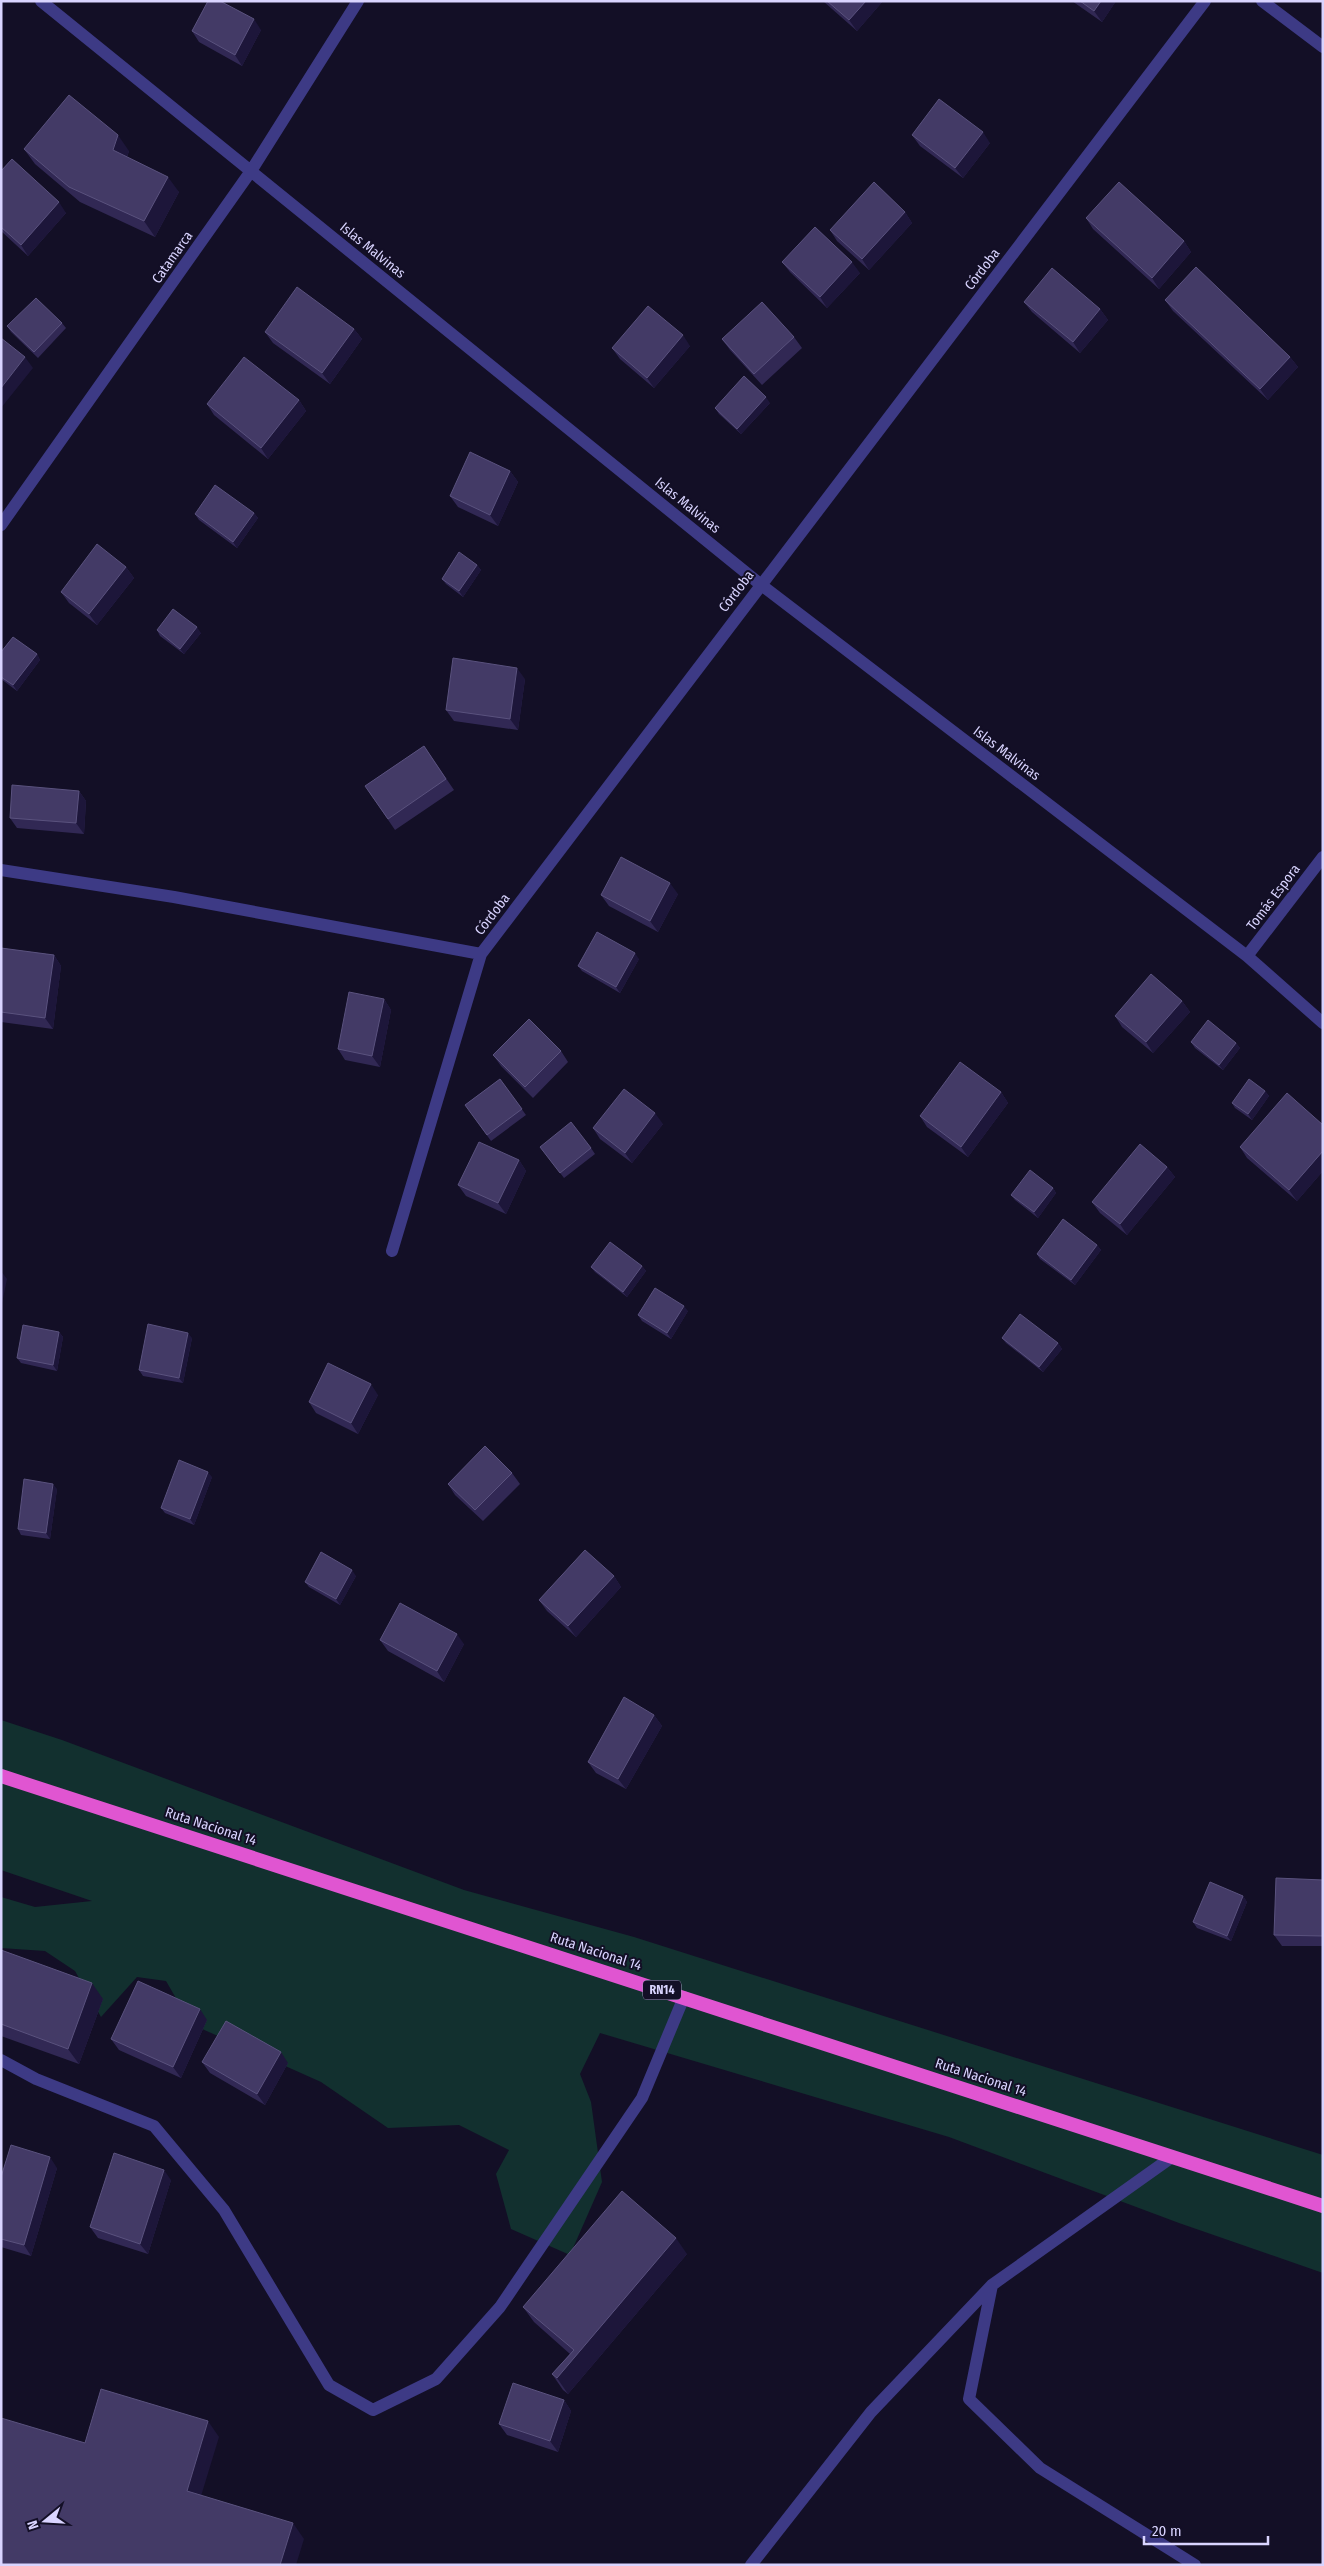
<svg xmlns="http://www.w3.org/2000/svg" width="1324" height="2566" viewBox="0 0 1324 2566" font-family="'Fira Sans Condensed',sans-serif">
<rect width="100%" height="100%" fill="#130f26"/>
<path fill="#12302f" d="M 1,1720 L 62,1740 L 464,1890 L 634,1937 L 1323,2155 L 1323,2273 L 1179,2223 L 949,2137 L 600,2033 L 580,2074 L 591,2102 L 602,2182 L 570,2255 L 511,2229 L 496,2174 L 509,2150 L 459,2125 L 388,2128 L 321,2082 L 191,2024 L 166,1981 L 137,1977 L 101,2017 L 75,1971 L 45,1951 L 1,1948 L 1,1897 L 35,1907 L 92,1901 L 1,1870 Z"/>
<g fill="none" stroke-linecap="round" stroke-linejoin="round">
<path stroke="#3d3a85" stroke-width="12" d="M 1,2060 L 36,2079 L 154,2126 L 224,2210 L 329,2385 L 373,2410 L 436,2379 L 500,2307 L 642,2098 L 684,1997"/>
<path stroke="#3d3a85" stroke-width="12" d="M 41,1 L 760,584 L 1247,956 L 1323,1023
M 1262,1 L 1323,47
M 1,525 L 251,171 L 358,1
M 1,870 L 174,897 L 481,954
M 1247,956 L 1323,857
M 392,1251 L 481,954 L 1205,1
M 992,2285 L 969,2399 L 1040,2468 L 1195,2565
M 751,2565 L 871,2412 L 992,2285 L 1172,2157"/>
<path stroke="#e055d1" stroke-width="14" d="M 1,1776 L 1323,2206"/>
</g>
<path fill="#312854" d="M 823,1 L 883,1 L 857,31 Z
M 1072,1 L 1116,1 L 1102,22 Z
M 261,30 L 242,66 L 199,42 L 192,31 Z
M 912,135 L 990,143 L 963,178 L 920,146 Z
M 24,149 L 129,151 L 127,157 L 179,192 L 155,237 L 80,202 L 35,164 Z
M 1,171 L 66,213 L 28,256 L 1,231 Z
M 905,212 L 912,223 L 869,270 L 837,241 L 830,230 Z
M 1086,218 L 1184,241 L 1191,252 L 1159,289 L 1093,229 Z
M 782,262 L 860,273 L 827,308 L 790,272 Z
M 1165,300 L 1290,357 L 1298,367 L 1268,400 L 1173,311 Z
M 1024,302 L 1100,309 L 1108,320 L 1080,353 L 1032,312 Z
M 62,323 L 66,328 L 38,358 L 11,332 L 7,326 Z
M 354,329 L 362,339 L 330,384 L 273,343 L 265,332 Z
M 794,337 L 802,348 L 762,385 L 730,350 L 722,339 Z
M 690,346 L 654,388 L 620,359 L 612,348 Z
M 299,400 L 306,411 L 268,459 L 214,415 L 207,404 Z
M 770,403 L 741,434 L 719,414 L 715,408 Z
M 510,471 L 518,482 L 498,526 L 458,507 L 450,496 Z
M 254,513 L 258,518 L 237,548 L 199,520 L 195,514 Z
M 477,565 L 481,570 L 463,597 L 446,584 L 442,579 Z
M 126,567 L 134,578 L 97,625 L 69,603 L 61,592 Z
M 157,630 L 201,633 L 184,654 L 160,636 Z
M 1,652 L 37,654 L 40,660 L 17,691 L 1,679 Z
M 525,679 L 518,730 L 454,721 L 446,710 Z
M 424,746 L 454,790 L 395,830 L 365,786 Z
M 79,791 L 86,801 L 84,834 L 17,828 L 10,818 Z
M 678,894 L 658,932 L 609,906 L 601,895 Z
M 1,948 L 54,955 L 61,966 L 53,1029 L 1,1022 Z
M 639,959 L 620,993 L 582,971 L 578,966 Z
M 384,999 L 391,1010 L 380,1067 L 345,1060 L 338,1049 Z
M 1182,1001 L 1190,1012 L 1153,1053 L 1122,1027 L 1115,1016 Z
M 1191,1042 L 1236,1043 L 1240,1048 L 1223,1070 L 1195,1048 Z
M 561,1051 L 568,1062 L 533,1098 L 501,1066 L 493,1055 Z
M 500,1079 L 526,1115 L 491,1141 L 465,1105 Z
M 1265,1091 L 1269,1096 L 1252,1120 L 1235,1108 L 1232,1103 Z
M 1001,1092 L 1008,1103 L 968,1157 L 927,1127 L 920,1116 Z
M 663,1124 L 632,1163 L 600,1139 L 593,1128 Z
M 1323,1125 L 1323,1171 L 1297,1201 L 1247,1158 L 1240,1147 Z
M 540,1147 L 591,1148 L 595,1154 L 564,1178 Z
M 519,1160 L 526,1171 L 506,1214 L 466,1196 L 458,1185 Z
M 1167,1167 L 1175,1177 L 1127,1235 L 1100,1213 L 1092,1202 Z
M 1053,1188 L 1056,1193 L 1038,1218 L 1015,1200 L 1011,1195 Z
M 1097,1245 L 1101,1250 L 1075,1285 L 1040,1259 L 1037,1254 Z
M 642,1266 L 646,1271 L 627,1297 L 595,1272 L 591,1267 Z
M 688,1311 L 671,1339 L 642,1321 L 638,1315 Z
M 59,1332 L 63,1337 L 57,1371 L 21,1363 L 17,1358 Z
M 192,1338 L 183,1383 L 143,1376 L 139,1370 Z
M 1002,1338 L 1058,1343 L 1062,1349 L 1043,1372 L 1006,1343 Z
M 378,1395 L 358,1434 L 316,1413 L 309,1402 Z
M 512,1473 L 520,1484 L 483,1521 L 455,1495 L 448,1484 Z
M 212,1477 L 194,1525 L 165,1513 L 161,1508 Z
M 57,1489 L 50,1539 L 21,1535 L 18,1529 Z
M 356,1576 L 340,1605 L 309,1587 L 305,1582 Z
M 614,1576 L 621,1587 L 576,1637 L 547,1611 L 539,1600 Z
M 380,1640 L 464,1644 L 444,1682 L 388,1651 Z
M 654,1715 L 662,1726 L 626,1789 L 596,1773 L 588,1762 Z
M 1323,1880 L 1323,1946 L 1282,1946 L 1274,1935 Z
M 1243,1896 L 1247,1902 L 1231,1941 L 1197,1928 L 1193,1922 Z
M 1,1950 L 103,1999 L 79,2064 L 1,2036 Z
M 207,2020 L 181,2078 L 119,2050 L 111,2039 Z
M 202,2062 L 288,2063 L 265,2105 L 210,2073 Z
M 57,2168 L 31,2256 L 1,2247 L 1,2177 Z
M 171,2180 L 148,2254 L 98,2238 L 90,2227 Z
M 687,2254 L 568,2394 L 563,2390 L 552,2374 L 570,2354 L 534,2322 L 523,2307 Z
M 564,2400 L 571,2411 L 558,2452 L 507,2435 L 499,2424 Z"/>
<path fill="#1d163a" d="M 866,1 L 883,1 L 857,31 L 849,20 Z
M 1101,1 L 1116,1 L 1102,22 L 1094,11 Z
M 254,19 L 261,30 L 242,66 L 235,55 Z
M 983,132 L 990,143 L 963,178 L 955,168 Z
M 118,135 L 129,151 L 124,165 L 113,150 Z
M 168,177 L 179,192 L 155,237 L 144,221 Z
M 59,202 L 66,213 L 28,256 L 21,245 Z
M 905,212 L 912,223 L 869,270 L 862,259 Z
M 1184,241 L 1191,252 L 1159,289 L 1152,278 Z
M 852,262 L 860,273 L 827,308 L 820,297 Z
M 1100,309 L 1108,320 L 1080,353 L 1073,342 Z
M 354,329 L 362,339 L 330,384 L 322,373 Z
M 683,335 L 690,346 L 654,388 L 647,378 Z
M 25,357 L 33,368 L 1,408 L 1,388 Z
M 1290,357 L 1298,367 L 1268,400 L 1260,389 Z
M 766,397 L 770,403 L 741,434 L 737,429 Z
M 299,400 L 306,411 L 268,459 L 261,448 Z
M 510,471 L 518,482 L 498,526 L 490,515 Z
M 254,513 L 258,518 L 237,548 L 233,542 Z
M 477,565 L 481,570 L 463,597 L 459,591 Z
M 126,567 L 134,578 L 97,625 L 89,614 Z
M 197,627 L 201,633 L 184,654 L 180,649 Z
M 37,654 L 40,660 L 17,691 L 13,685 Z
M 517,668 L 525,679 L 518,730 L 510,719 Z
M 79,791 L 86,801 L 84,834 L 76,823 Z
M 670,883 L 678,894 L 658,932 L 650,921 Z
M 635,953 L 639,959 L 620,993 L 616,987 Z
M 54,955 L 61,966 L 53,1029 L 45,1018 Z
M 384,999 L 391,1010 L 380,1067 L 372,1056 Z
M 1182,1001 L 1190,1012 L 1153,1053 L 1146,1042 Z
M 1236,1043 L 1240,1048 L 1223,1070 L 1219,1065 Z
M 1265,1091 L 1269,1096 L 1252,1120 L 1248,1114 Z
M 1001,1092 L 1008,1103 L 968,1157 L 961,1147 Z
M 655,1113 L 663,1124 L 632,1163 L 625,1153 Z
M 1323,1151 L 1323,1171 L 1297,1201 L 1289,1190 Z
M 519,1160 L 526,1171 L 506,1214 L 498,1203 Z
M 1167,1167 L 1175,1177 L 1127,1235 L 1120,1224 Z
M 1053,1188 L 1056,1193 L 1038,1218 L 1034,1212 Z
M 1097,1245 L 1101,1250 L 1075,1285 L 1071,1280 Z
M 642,1266 L 646,1271 L 627,1297 L 623,1292 Z
M 1,1271 L 7,1279 L 1,1308 Z
M 684,1306 L 688,1311 L 671,1339 L 667,1333 Z
M 59,1332 L 63,1337 L 57,1371 L 53,1365 Z
M 188,1333 L 192,1338 L 183,1383 L 179,1378 Z
M 1058,1343 L 1062,1349 L 1043,1372 L 1039,1367 Z
M 371,1384 L 378,1395 L 358,1434 L 351,1423 Z
M 208,1472 L 212,1477 L 194,1525 L 190,1519 Z
M 53,1484 L 57,1489 L 50,1539 L 46,1533 Z
M 352,1570 L 356,1576 L 340,1605 L 336,1599 Z
M 614,1576 L 621,1587 L 576,1637 L 568,1626 Z
M 457,1634 L 464,1644 L 444,1682 L 437,1671 Z
M 654,1715 L 662,1726 L 626,1789 L 618,1779 Z
M 1243,1896 L 1247,1902 L 1231,1941 L 1227,1936 Z
M 92,1983 L 103,1999 L 79,2064 L 68,2049 Z
M 200,2009 L 207,2020 L 181,2078 L 173,2067 Z
M 281,2052 L 288,2063 L 265,2105 L 257,2094 Z
M 50,2157 L 57,2168 L 31,2256 L 24,2245 Z
M 164,2170 L 171,2180 L 148,2254 L 140,2244 Z
M 676,2238 L 687,2254 L 568,2394 L 557,2378 Z
M 564,2400 L 571,2411 L 558,2452 L 550,2441 Z
M 208,2421 L 219,2437 L 198,2506 L 187,2491 Z
M 293,2523 L 304,2539 L 296,2565 L 280,2565 Z"/>
<path fill="#433a66" stroke="#5a527e" d="M 208,1 L 220,1 L 254,19 L 235,55 L 192,31 Z
M 827,1 L 866,1 L 849,20 Z
M 1080,1 L 1101,1 L 1094,11 Z
M 69,95 L 118,135 L 113,150 L 168,177 L 144,221 L 69,187 L 24,149 Z
M 939,99 L 983,132 L 955,168 L 912,135 Z
M 12,159 L 59,202 L 21,245 L 1,227 L 1,171 Z
M 874,182 L 905,212 L 862,259 L 830,230 Z
M 1119,182 L 1184,241 L 1152,278 L 1086,218 Z
M 815,227 L 852,262 L 820,297 L 782,262 Z
M 1196,267 L 1290,357 L 1260,389 L 1165,300 Z
M 1052,268 L 1100,309 L 1073,342 L 1024,302 Z
M 297,287 L 354,329 L 322,373 L 265,332 Z
M 36,298 L 62,323 L 34,352 L 7,326 Z
M 762,302 L 794,337 L 754,374 L 722,339 Z
M 648,306 L 683,335 L 647,378 L 612,348 Z
M 1,338 L 25,357 L 1,388 Z
M 244,357 L 299,400 L 261,448 L 207,404 Z
M 744,376 L 766,397 L 737,429 L 715,408 Z
M 470,452 L 510,471 L 490,515 L 450,496 Z
M 215,485 L 254,513 L 233,542 L 195,514 Z
M 97,544 L 126,567 L 89,614 L 61,592 Z
M 459,552 L 477,565 L 459,591 L 442,579 Z
M 173,609 L 197,627 L 180,649 L 157,630 Z
M 13,637 L 37,654 L 13,685 L 1,677 L 1,652 Z
M 453,658 L 517,668 L 510,719 L 446,710 Z
M 424,746 L 446,779 L 388,819 L 365,786 Z
M 12,785 L 79,791 L 76,823 L 10,818 Z
M 621,857 L 670,883 L 650,921 L 601,895 Z
M 597,932 L 635,953 L 616,987 L 578,966 Z
M 1,948 L 54,955 L 45,1018 L 1,1012 Z
M 1151,974 L 1182,1001 L 1146,1042 L 1115,1016 Z
M 349,992 L 384,999 L 372,1056 L 338,1049 Z
M 529,1019 L 561,1051 L 525,1087 L 493,1055 Z
M 1208,1020 L 1236,1043 L 1219,1065 L 1191,1042 Z
M 960,1062 L 1001,1092 L 961,1147 L 920,1116 Z
M 500,1079 L 522,1109 L 487,1135 L 465,1105 Z
M 1249,1079 L 1265,1091 L 1248,1114 L 1232,1103 Z
M 624,1089 L 655,1113 L 625,1153 L 593,1128 Z
M 1287,1093 L 1323,1125 L 1323,1151 L 1289,1190 L 1240,1147 Z
M 571,1122 L 591,1148 L 560,1173 L 540,1147 Z
M 479,1142 L 519,1160 L 498,1203 L 458,1185 Z
M 1140,1144 L 1167,1167 L 1120,1224 L 1092,1202 Z
M 1030,1170 L 1053,1188 L 1034,1212 L 1011,1195 Z
M 1063,1219 L 1097,1245 L 1071,1280 L 1037,1254 Z
M 610,1242 L 642,1266 L 623,1292 L 591,1267 Z
M 655,1288 L 684,1306 L 667,1333 L 638,1315 Z
M 1020,1314 L 1058,1343 L 1039,1367 L 1002,1338 Z
M 148,1324 L 188,1333 L 179,1378 L 139,1370 Z
M 23,1325 L 59,1332 L 53,1365 L 17,1358 Z
M 328,1363 L 371,1384 L 351,1423 L 309,1402 Z
M 485,1446 L 512,1473 L 475,1510 L 448,1484 Z
M 179,1460 L 208,1472 L 190,1519 L 161,1508 Z
M 24,1479 L 53,1484 L 46,1533 L 18,1529 Z
M 585,1550 L 614,1576 L 568,1626 L 539,1600 Z
M 321,1552 L 352,1570 L 336,1599 L 305,1582 Z
M 400,1603 L 457,1634 L 437,1671 L 380,1640 Z
M 624,1697 L 654,1715 L 618,1779 L 588,1762 Z
M 1276,1878 L 1323,1880 L 1323,1936 L 1274,1935 Z
M 1210,1882 L 1243,1896 L 1227,1936 L 1193,1922 Z
M 1,1950 L 92,1983 L 68,2049 L 1,2024 Z
M 138,1981 L 200,2009 L 173,2067 L 111,2039 Z
M 226,2021 L 281,2052 L 257,2094 L 202,2062 Z
M 11,2145 L 50,2157 L 24,2245 L 1,2239 L 1,2177 Z
M 114,2153 L 164,2170 L 140,2244 L 90,2227 Z
M 622,2191 L 676,2238 L 557,2378 L 552,2374 L 574,2350 L 523,2307 Z
M 513,2383 L 564,2400 L 550,2441 L 499,2424 Z
M 101,2389 L 208,2421 L 187,2491 L 293,2523 L 280,2565 L 1,2565 L 1,2418 L 85,2443 Z"/>
<g text-anchor="middle" stroke-width="4" stroke-linejoin="round" paint-order="stroke">
<rect fill="#130f26" stroke="#9e99be" stroke-width="1" x="643" y="1980.5" width="38" height="19" rx="4"/>
<g font-size="12" font-weight="bold" fill="#d9d4ff">
<text x="662" y="1994">RN14</text>
</g>
<g font-size="14" fill="#d9d4ff" stroke="#130f26">
<text transform="translate(373 250) rotate(39)" y="5">Islas Malvinas</text>
<text transform="translate(172 257) rotate(-55)" y="5">Catamarca</text>
<text transform="translate(982 269) rotate(-53)" y="5">Córdoba</text>
<text transform="translate(688 505) rotate(39)" y="5">Islas Malvinas</text>
<text transform="translate(736 591) rotate(-53)" y="5">Córdoba</text>
<text transform="translate(1007 753) rotate(37)" y="5">Islas Malvinas</text>
<text transform="translate(1273 897) rotate(-53)" y="5">Tomás Espora</text>
<text transform="translate(492 914) rotate(-53)" y="5">Córdoba</text>
<text transform="translate(211 1826) rotate(18)" y="5">Ruta Nacional 14</text>
<text transform="translate(596 1951) rotate(18)" y="5">Ruta Nacional 14</text>
<text transform="translate(981 2077) rotate(18)" y="5">Ruta Nacional 14</text>
</g>
</g>
<rect width="1324" height="2566" fill="none" stroke="#d9d4ff" stroke-width="5"/>
<g transform="translate(45 2521) rotate(252)" stroke="#130f26" stroke-width="4" paint-order="stroke">
<path d="M0-4L9 19L0 12L-9 19Z" fill="#d9d4ff"/>
<text y="-8" font-size="14" font-weight="bold" text-anchor="middle" fill="#d9d4ff">N</text>
</g>
<path d="M1144 2536v8h124v-8" fill="none" stroke="#d9d4ff" stroke-width="2.5"/>
<text x="1152" y="2536" font-size="15" fill="#d9d4ff" stroke="#130f26" stroke-width="4" paint-order="stroke">20 m</text>
</svg>
